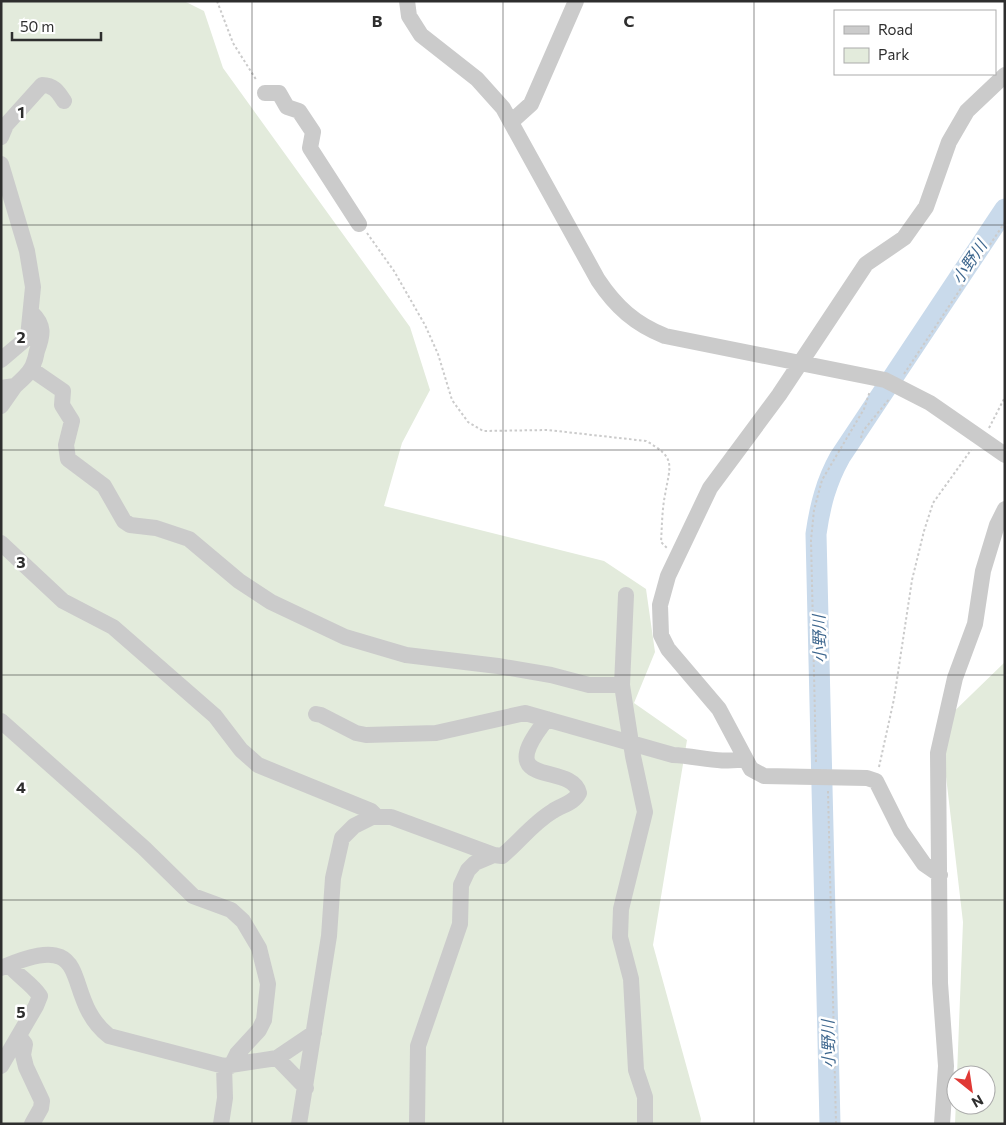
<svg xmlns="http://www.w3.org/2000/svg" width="1006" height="1125" viewBox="0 0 1006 1125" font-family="Commissioner,'Noto Sans JP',sans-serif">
<rect width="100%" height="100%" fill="#fff"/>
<path fill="#e3ebdc" d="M 184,1 L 204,11 L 223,68 L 410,327 L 430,390 L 402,443 L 384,506 L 604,561 L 646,589 L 655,652 L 634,703 L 687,740 L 653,945 L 701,1119 L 700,1124 L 1,1124 L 1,2 Z
M 1005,662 L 1005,1124 L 955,1124 L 956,1101 L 956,1105 L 986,1105 L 986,1075 L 957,1075 L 963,922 L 940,725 Z"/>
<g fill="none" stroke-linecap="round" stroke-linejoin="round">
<path stroke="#c9daeb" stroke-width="21" d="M 830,1124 L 816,534 C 820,506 826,482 840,457 L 1005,209"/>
<path stroke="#cbcbcb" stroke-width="2" stroke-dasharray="2.5 2.5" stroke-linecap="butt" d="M 217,1 L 233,43 L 257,81
M 367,233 L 394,271 L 425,325 L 438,354 L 452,400 L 468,422 L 483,431 L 548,430 L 646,441 C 677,458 670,465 665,495 C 662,510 662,526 661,542 L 667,548
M 904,374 L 1005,222
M 989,428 L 1005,397
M 861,438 L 863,431 L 890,398
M 816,762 L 811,540 L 814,510 L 822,480 L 864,409 L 870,391
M 879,767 L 894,699 L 912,580 L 924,531 L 933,503 L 971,450
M 828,791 L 836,1124"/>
<path stroke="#cbcbcb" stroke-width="16" d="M 407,1 L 409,16 L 421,35 L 477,79 L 503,108 L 598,280 C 616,307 635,324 665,336 L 885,380 L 930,403 L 1005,455
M 265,93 L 279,93 L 287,107 L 299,111 L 313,132 L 310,148 L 359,224
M 511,122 L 531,104 L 576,1
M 1,137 L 6,125 L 42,85 C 54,85 58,92 64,101
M 1,164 L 27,251 L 33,287 L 28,337 L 1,360
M 31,369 L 63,391 L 62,405 L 72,421 L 66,445 L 68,459 L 104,486 L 124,521 L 130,525 L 156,528 L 189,539 L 239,581 L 271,602 L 345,637 L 406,655 L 498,666 L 551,675 L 589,685 L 622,685 L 633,756 L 645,812 L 621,909 L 620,937 L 631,979 L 636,1070 L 645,1097 L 645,1124
M 1,388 L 15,386 C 22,379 32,372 34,362 C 36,358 36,354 37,351 C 43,335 45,325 31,312
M 1,406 L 15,386
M 1,543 L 63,601 L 113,627 L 215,716 L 241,750 L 258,765 L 371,811 L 377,817
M 622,685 L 626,595
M 316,714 L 321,715 L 356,733 L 366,735 L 436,733 L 525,713 L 673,755 C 698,756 721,764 745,759
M 1,721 L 144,848 L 193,896 L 231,910 L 243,921 L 259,948 L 268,984 L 264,1020 L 259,1030 L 237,1054 L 231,1066
M 940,875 L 924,864 L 901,831 L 876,781 L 867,778 L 764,776 L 751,769 L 719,709 L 668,649 L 661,635 L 660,605 L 668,576 L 710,488 L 779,395 L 866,264 L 904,238 L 926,207 L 949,142 L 967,111 L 1005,75
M 1,968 C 100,925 58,996 109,1036 L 224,1066 L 277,1058 L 314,1033
M 19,1036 L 25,1044 L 23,1055 L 26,1067 L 42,1101 L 41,1108 L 32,1124
M 277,1058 L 306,1088
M 1,1066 L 36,1006 L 40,996 C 31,983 19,977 9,965
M 221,1124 L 225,1098 L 224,1066
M 299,1124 L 329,936 L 333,878 L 342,838 L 354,826 L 372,817 L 391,817 L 494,855 L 502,856 C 520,841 533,823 553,811 C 562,805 574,803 579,793 C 572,761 489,791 547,719
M 417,1124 L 418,1046 L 460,924 L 461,885 L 468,870 L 475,863 L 494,855
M 942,1124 L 946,1066 L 940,983 L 938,753 L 955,678 L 975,624 L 983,571 L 997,525 L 1005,509"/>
</g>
<path fill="none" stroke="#2e2e2e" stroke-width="1" stroke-opacity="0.55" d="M 252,1 L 252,1124M 503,1 L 503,1124M 754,1 L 754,1124M 1,225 L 1005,225M 1,450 L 1005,450M 1,675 L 1005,675M 1,900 L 1005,900"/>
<g text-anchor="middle" stroke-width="5" stroke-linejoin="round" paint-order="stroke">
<g font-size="16" font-style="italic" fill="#3e678e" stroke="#fff">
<text transform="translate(969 262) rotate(-56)" y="6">小野川</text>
<text transform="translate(819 639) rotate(-91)" y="6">小野川</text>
<text transform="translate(828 1044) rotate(-91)" y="6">小野川</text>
</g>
</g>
<g font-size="16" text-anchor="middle" font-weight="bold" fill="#2e2e2e" stroke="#fff" stroke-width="5" stroke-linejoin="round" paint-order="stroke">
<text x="377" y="27">B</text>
<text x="629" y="27">C</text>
<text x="21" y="118">1</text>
<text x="21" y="343">2</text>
<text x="21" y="568">3</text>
<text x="21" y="793">4</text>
<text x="21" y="1018">5</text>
</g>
<rect width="1006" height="1125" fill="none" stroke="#2e2e2e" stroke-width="5"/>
<rect x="834" y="10" width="162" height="65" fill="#ffffff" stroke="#ababab"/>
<rect x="844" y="26" width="25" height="8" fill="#cbcbcb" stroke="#ababab"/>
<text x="878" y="35" font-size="15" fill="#2e2e2e">Road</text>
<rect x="844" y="48" width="25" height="15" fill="#e3ebdc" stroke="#ababab"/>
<text x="878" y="60" font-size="15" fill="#2e2e2e">Park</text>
<g transform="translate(971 1090) rotate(150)"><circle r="24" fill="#ffffff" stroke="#ababab"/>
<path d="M0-4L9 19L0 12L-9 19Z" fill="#e03935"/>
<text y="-8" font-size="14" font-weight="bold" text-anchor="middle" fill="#2e2e2e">N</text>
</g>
<path d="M12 32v8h89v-8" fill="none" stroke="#2e2e2e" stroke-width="2.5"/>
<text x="20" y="32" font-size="15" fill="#2e2e2e" stroke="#ffffff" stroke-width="4" paint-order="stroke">50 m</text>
</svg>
